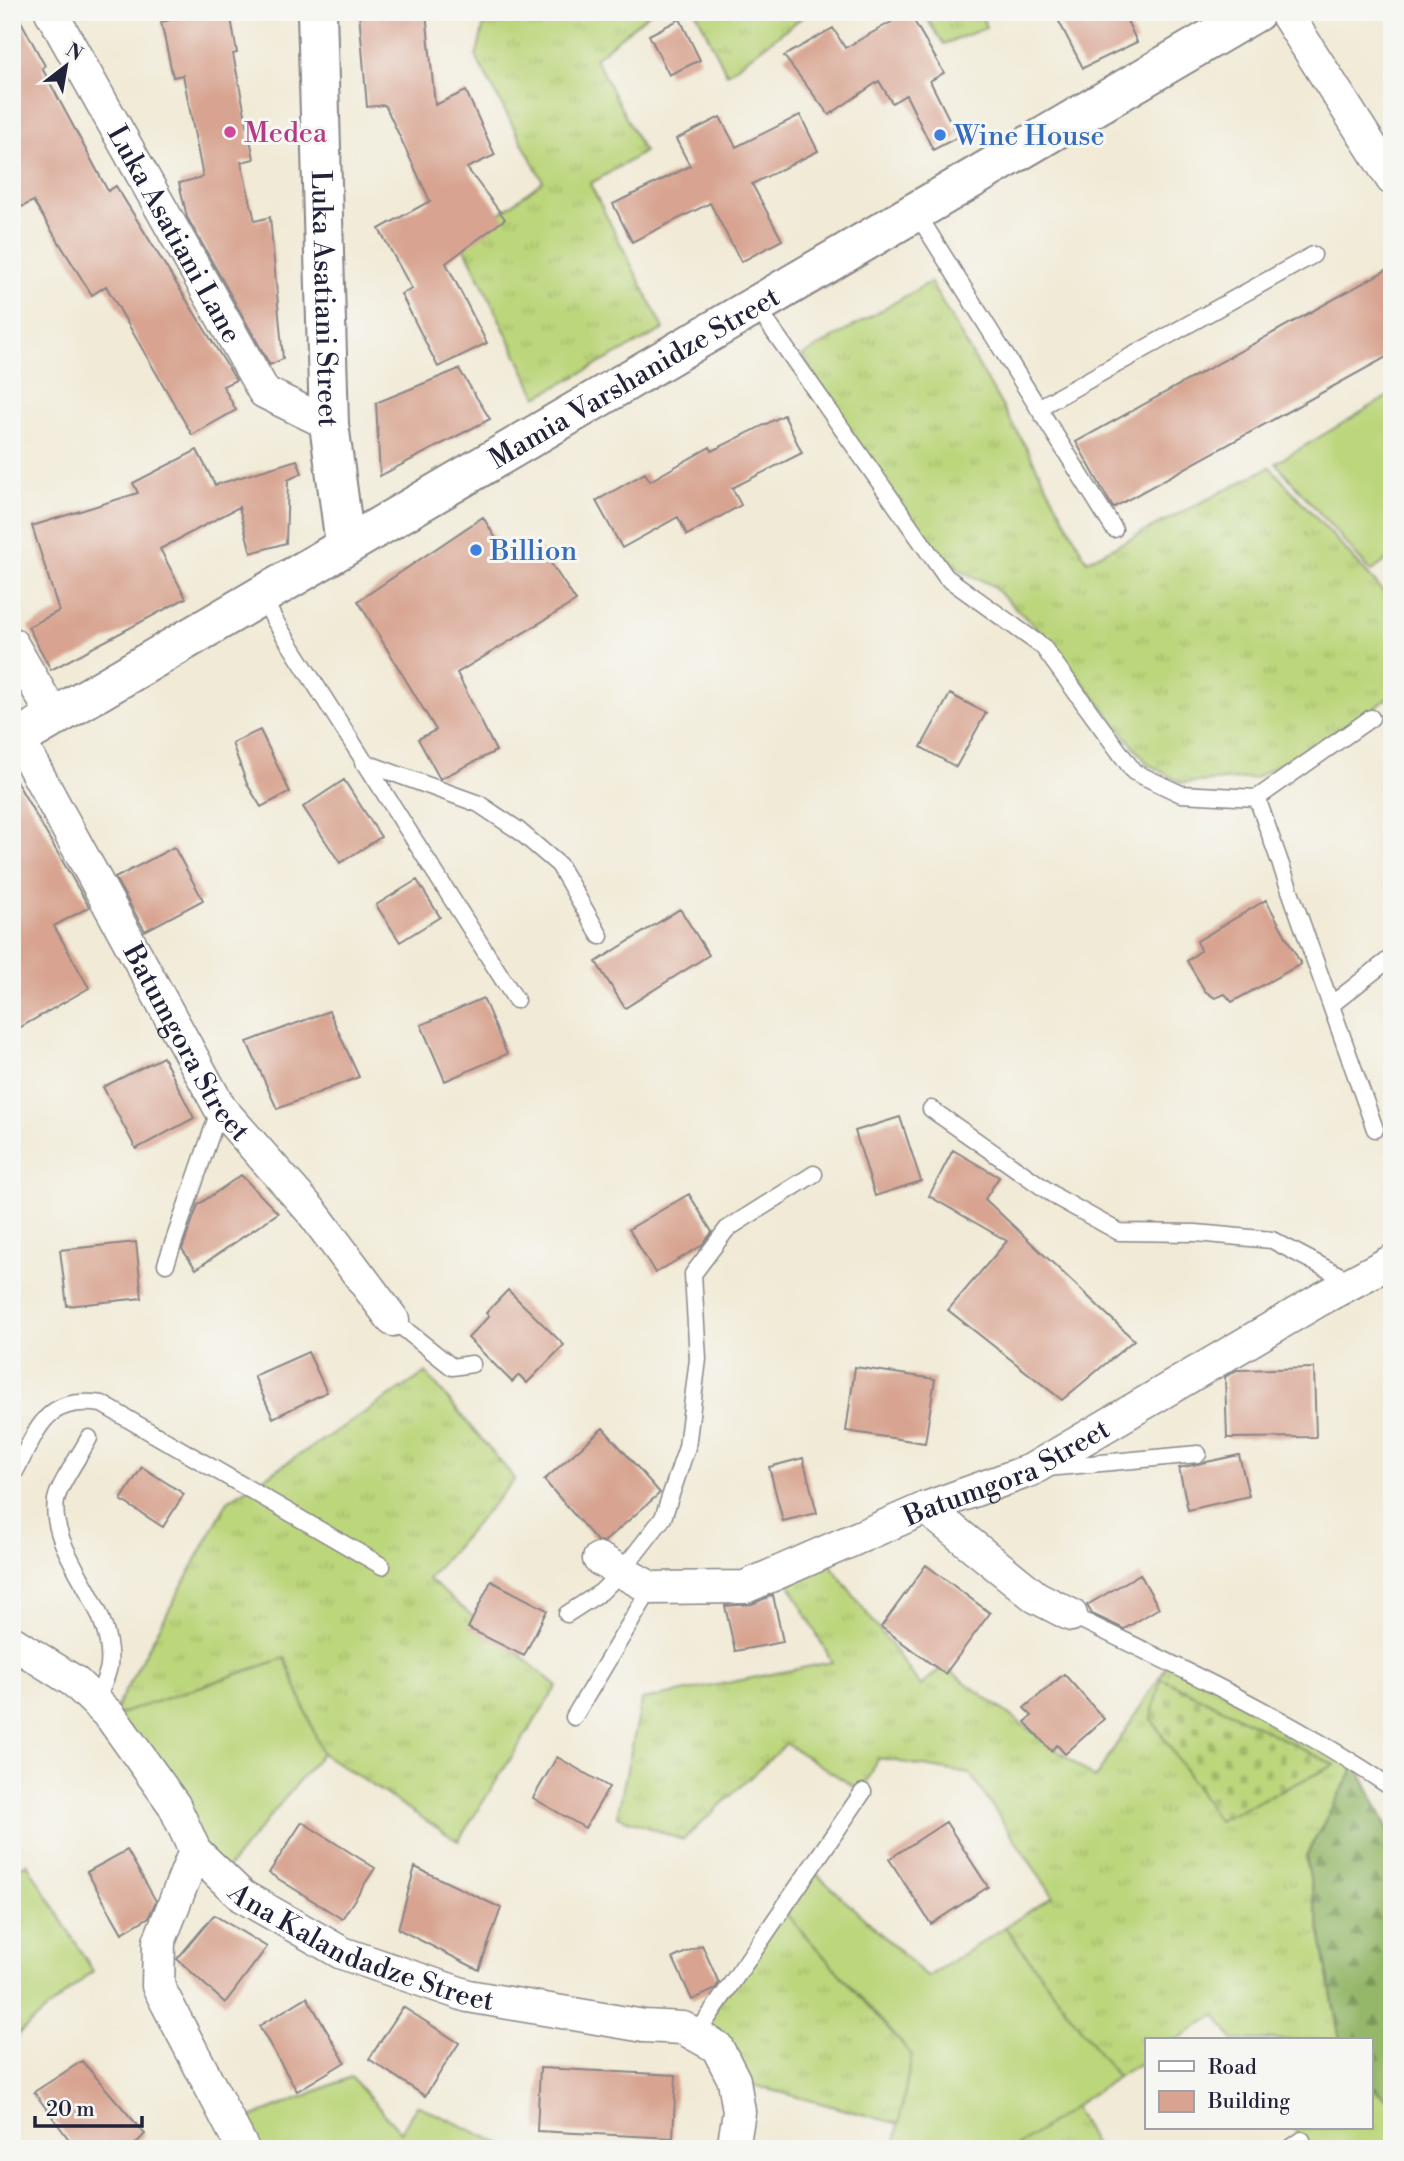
<svg xmlns="http://www.w3.org/2000/svg" width="1404" height="2161" viewBox="0 0 1404 2161" font-family="'Libre Bodoni',serif">
<defs>
<pattern id="grass-tufts" width="24" height="20" patternUnits="userSpaceOnUse" patternTransform="scale(1.75)"><rect width="24" height="20" fill="#bcd67b"/><path d="M3 7l-1-3M5 7V3M7 7l1-3M15 17l-1-3M17 17v-4M19 17l1-3" fill="none" stroke="#a1b76b"/></pattern>
<pattern id="forest-firs" width="22" height="20" patternUnits="userSpaceOnUse" patternTransform="scale(1.75)"><rect width="22" height="20" fill="#95b76b"/><path d="M5 1l3.5 6h-7zM16 11l3.5 6h-7z" fill="#799459"/></pattern>
<pattern id="cemetery-stones" width="16" height="16" patternUnits="userSpaceOnUse" patternTransform="scale(1.75)"><rect width="16" height="16" fill="#bcd67b"/><path d="M2 7V4a2 2 0 0 1 4 0v3zM10 15v-3a2 2 0 0 1 4 0v3z" fill="#a1b76b"/></pattern>
</defs>
<rect width="100%" height="100%" fill="#f6f6f2"/>
<filter id="ink" filterUnits="userSpaceOnUse"><feTurbulence type="fractalNoise" baseFrequency=".0143" numOctaves="2"/><feDisplacementMap in="SourceGraphic" scale="14" xChannelSelector="R" yChannelSelector="G"/><feConvolveMatrix kernelMatrix="1 2 1 2 8 2 1 2 1" color-interpolation-filters="sRGB"/></filter>
<filter id="wash" filterUnits="userSpaceOnUse"><feTurbulence type="fractalNoise" baseFrequency=".00686" numOctaves="4" result="noise"/><feDisplacementMap in="SourceGraphic" scale="28" xChannelSelector="R" yChannelSelector="G"/><feGaussianBlur stdDeviation="1.57" result="paint"/><feColorMatrix in="noise" values="0 0 0 0 0 0 0 0 0 0 0 0 0 0 0 0 0 1.4 0 .05"/><feComposite in="paint" operator="in"/></filter>
<g filter="url(#wash)">
<rect width="100%" height="100%" fill="#f1ead6"/>
<path fill="url(#grass-tufts)" stroke="#6f7c5b" stroke-width="2" d="M 487,12 L 651,12 L 595,58 L 644,152 L 590,184 L 664,329 L 537,397 L 462,242 L 543,181 L 476,57 Z
M 696,12 L 809,12 L 727,74 Z
M 922,12 L 981,12 L 986,28 L 944,44 Z
M 930,282 L 1027,449 L 1087,561 L 1270,467 L 1392,601 L 1392,694 L 1374,709 L 1255,778 L 1182,783 L 1148,764 L 1048,639 L 990,584 L 963,572 L 908,522 L 802,356 Z
M 426,1373 L 515,1479 L 428,1579 L 557,1686 L 458,1841 L 322,1753 L 285,1658 L 111,1717 L 228,1501 Z
M 822,1553 L 921,1686 L 943,1666 L 1095,1778 L 1169,1662 L 1356,1764 L 1306,1856 L 1340,2040 L 1233,2040 L 1216,2015 L 1176,2040 L 1147,2040 L 1147,2059 L 1117,2077 L 1005,1927 L 1053,1896 L 970,1774 L 878,1758 L 863,1792 L 786,1744 L 683,1840 L 617,1816 L 642,1700 L 832,1662 L 781,1569 Z
M 782,1909 L 912,2055 L 899,2124 L 734,2080 L 696,2035 Z
M 1371,2086 L 1392,2103 L 1392,2149 L 1308,2149 L 1293,2128 L 1371,2128 Z
M 1073,2105 L 1097,2149 L 1013,2149 Z"/>
<path fill="url(#forest-firs)" stroke="#5c6c53" stroke-width="2" d="M 1356,1764 L 1392,1837 L 1392,2103 L 1371,2086 L 1371,2040 L 1340,2040 L 1306,1856 Z"/>
<path fill="url(#cemetery-stones)" stroke="#6f7c5b" stroke-width="2" d="M 1161,1678 L 1335,1765 L 1218,1821 L 1151,1718 Z"/>
<path fill="#bcd67b" stroke="#6f7c5b" stroke-width="2" d="M 1392,394 L 1392,556 L 1371,572 L 1276,463 Z
M 285,1658 L 322,1753 L 221,1876 L 111,1717 Z
M 27,1863 L 93,1971 L 12,2039 L 12,1871 Z
M 810,1868 L 927,1977 L 1005,1927 L 1117,2077 L 1013,2149 L 894,2149 L 912,2055 L 782,1909 Z
M 351,2077 L 401,2132 L 417,2105 L 512,2149 L 243,2149 L 231,2126 Z"/>
<g id="blocks">
<path fill="#d8a491" d="M 12,12 L 16,12 L 45,66 L 42,68 L 108,191 L 116,186 L 236,380 L 223,386 L 236,410 L 192,435 L 106,286 L 92,295 L 33,201 L 22,207 L 12,189 Z
M 189,12 L 230,12 L 237,53 L 233,54 L 254,159 L 241,162 L 255,221 L 270,217 L 283,359 L 270,365 L 187,217 L 179,183 L 203,177 L 183,75 L 173,77 L 161,22 L 191,16 Z
M 359,12 L 426,12 L 435,105 L 466,91 L 495,155 L 467,168 L 505,219 L 446,263 L 487,343 L 438,367 L 401,294 L 412,289 L 379,229 L 430,201 L 385,105 L 367,107 Z
M 909,12 L 944,73 L 930,81 L 958,137 L 933,150 L 906,95 L 892,103 L 879,81 L 829,115 L 784,56 L 833,28 L 845,48 Z
M 1054,12 L 1123,12 L 1137,42 L 1083,68 Z
M 680,19 L 700,60 L 669,75 L 649,35 Z
M 800,115 L 818,151 L 752,184 L 782,240 L 741,262 L 710,203 L 632,242 L 613,204 L 690,166 L 676,139 L 720,117 L 736,147 Z
M 1392,267 L 1392,354 L 1113,508 L 1076,442 Z
M 459,369 L 490,419 L 380,476 L 376,403 Z
M 784,415 L 802,453 L 732,488 L 741,505 L 687,535 L 678,517 L 622,548 L 596,501 L 645,473 L 650,481 L 710,447 L 712,451 Z
M 197,450 L 215,485 L 297,460 L 302,473 L 288,480 L 286,543 L 251,553 L 239,507 L 160,549 L 186,598 L 51,670 L 28,627 L 59,611 L 32,526 L 138,493 L 133,483 Z
M 483,517 L 510,562 L 542,550 L 576,601 L 457,673 L 496,751 L 440,779 L 418,739 L 436,730 L 358,601 Z
M 950,694 L 986,713 L 956,767 L 921,747 Z
M 260,730 L 290,792 L 261,807 L 247,784 L 232,743 Z
M 12,774 L 89,907 L 54,926 L 89,988 L 12,1032 Z
M 344,780 L 381,837 L 340,863 L 303,807 Z
M 174,847 L 203,900 L 145,931 L 115,878 Z
M 417,880 L 440,917 L 400,942 L 376,905 Z
M 1266,900 L 1301,964 L 1232,1002 L 1225,994 L 1215,998 L 1205,991 L 1187,961 L 1200,951 L 1197,941 Z
M 680,909 L 709,955 L 625,1008 L 596,962 Z
M 483,998 L 507,1054 L 445,1081 L 421,1025 Z
M 329,1011 L 359,1077 L 277,1109 L 247,1042 Z
M 163,1057 L 194,1118 L 136,1149 L 103,1087 Z
M 900,1117 L 921,1181 L 875,1196 L 855,1131 Z
M 953,1150 L 999,1177 L 985,1199 L 1134,1340 L 1062,1400 L 948,1310 L 1007,1241 L 929,1196 Z
M 241,1175 L 278,1213 L 196,1269 L 182,1249 L 198,1205 Z
M 689,1194 L 712,1232 L 701,1246 L 655,1273 L 629,1229 Z
M 136,1242 L 142,1298 L 67,1306 L 60,1250 Z
M 508,1290 L 564,1345 L 527,1383 L 519,1375 L 512,1382 L 468,1338 L 489,1316 L 486,1313 Z
M 308,1352 L 327,1392 L 273,1418 L 254,1376 Z
M 855,1367 L 935,1379 L 925,1443 L 846,1431 Z
M 1314,1368 L 1316,1437 L 1227,1438 L 1225,1377 L 1237,1370 Z
M 603,1428 L 660,1493 L 604,1542 L 597,1541 L 544,1480 Z
M 1239,1455 L 1249,1496 L 1188,1510 L 1179,1468 Z
M 803,1458 L 817,1513 L 783,1521 L 769,1467 Z
M 142,1467 L 184,1494 L 163,1527 L 121,1500 Z
M 926,1565 L 990,1613 L 945,1674 L 881,1627 Z
M 1140,1574 L 1159,1608 L 1124,1629 L 1092,1614 L 1087,1605 Z
M 491,1581 L 547,1610 L 524,1656 L 468,1628 Z
M 773,1595 L 783,1642 L 735,1651 L 725,1606 L 752,1604 Z
M 1064,1674 L 1104,1719 L 1065,1754 L 1057,1745 L 1051,1751 L 1025,1722 L 1032,1716 L 1024,1708 Z
M 557,1757 L 609,1787 L 585,1828 L 533,1798 Z
M 302,1822 L 375,1868 L 342,1919 L 269,1873 Z
M 946,1822 L 988,1887 L 931,1924 L 889,1859 Z
M 127,1850 L 156,1901 L 149,1917 L 122,1933 L 87,1872 Z
M 415,1867 L 501,1908 L 479,1970 L 398,1929 Z
M 214,1915 L 267,1947 L 225,2003 L 177,1959 Z
M 702,1945 L 719,1983 L 714,1990 L 692,2000 L 673,1958 Z
M 307,1997 L 345,2062 L 297,2091 L 259,2026 Z
M 403,2007 L 459,2043 L 425,2096 L 369,2059 Z
M 82,2061 L 145,2134 L 131,2149 L 76,2149 L 34,2092 Z
M 540,2068 L 676,2075 L 673,2138 L 537,2131 Z"/>
</g>
</g>
<g filter="url(#ink)">
<use href="#blocks" fill-opacity="0" stroke="#8a8688" stroke-width="2"/>
<g fill="none" stroke-linecap="round" stroke-linejoin="round">
<defs>
<path id="service" d="M 916,212 L 1114,529
M 756,306 L 946,577 L 1043,647 L 1134,772 L 1181,794 L 1257,798 L 1371,718
M 1038,408 L 1313,255
M 262,596 L 275,621 L 516,1000
M 363,762 L 479,804 L 518,830 L 559,865 L 600,936
M 1257,798 L 1375,1129
M 1331,1005 L 1392,957
M 931,1109 L 1058,1198 L 1119,1232 L 1196,1233 L 1272,1240 L 1352,1282
M 166,1264 L 220,1108
M 393,1320 L 452,1367 L 472,1364
M 89,1438 C 81,1454 59,1484 56,1500 C 48,1554 115,1604 109,1666 C 107,1678 100,1691 96,1702
M 1047,1468 L 1198,1454
M 12,1477 C 38,1432 42,1395 102,1404 L 382,1566
M 567,1614 L 601,1592 L 621,1572 L 663,1518 L 687,1447 L 698,1359 L 693,1274 L 727,1229 L 814,1174
M 1071,1615 C 1179,1667 1292,1720 1392,1788
M 574,1717 L 651,1588
M 696,2035 L 863,1792
M 1289,2149 L 1302,2140"/>
<g id="minor">
<path id="s1" d="M 51,12 L 264,392 L 329,424"/>
<path d="M 1285,12 L 1392,179"/>
<path d="M 12,644 L 54,717"/>
<path id="s2" d="M 18,738 L 220,1108 L 312,1212 L 393,1320"/>
<path d="M 926,1508 L 1036,1597 L 1071,1615"/>
<path id="s3" d="M 599,1559 L 651,1588 L 745,1587 L 926,1508 L 1031,1470 L 1321,1299 L 1392,1261"/>
<path id="s4" d="M 12,1642 L 75,1682 L 111,1717 L 174,1805 L 195,1851 L 242,1896 L 342,1953 L 468,1996 L 644,2026 L 683,2028 L 717,2047 L 734,2080 L 739,2112 L 733,2149"/>
<path d="M 195,1851 L 159,1942 L 158,1986 L 243,2149"/>
</g>
<g id="tertiary">
<path id="s5" d="M 317,12 L 329,424 L 345,544"/>
<path id="s6" d="M 12,742 L 1256,12"/>
</g>
</defs>
<use href="#service" stroke="#8a8688" stroke-width="19"/>
<use href="#minor" stroke="#8a8688" stroke-width="35"/>
<use href="#tertiary" stroke="#8a8688" stroke-width="42"/>
<use href="#service" stroke="#fff" stroke-width="16"/>
<use href="#minor" stroke="#fff" stroke-width="32"/>
<use href="#tertiary" stroke="#fff" stroke-width="38"/>
</g>
</g>
<circle fill="#d1479c" stroke="#f6f6f2" stroke-width="2.5" cx="230" cy="132" r="7"/>
<g fill="#3f7fe0" stroke="#f6f6f2" stroke-width="2.5">
<circle cx="940" cy="135" r="7"/>
<circle cx="476" cy="550" r="7"/>
</g>
<g text-anchor="middle" stroke-width="6" stroke-linejoin="round" paint-order="stroke">
<g font-size="28" fill="#b23c85" stroke="#f6f6f2" text-anchor="start">
<text x="244" y="142">Medea</text>
</g>
<g font-size="28" fill="#366cbe" stroke="#f6f6f2" text-anchor="start">
<text x="954" y="145">Wine House</text>
<text x="490" y="560">Billion</text>
</g>
<g font-size="28" fill="#22223b" stroke="#f6f6f2">
<text dy="10" stroke="none"><textPath href="#s1" startOffset="254">Luka Asatiani Lane</textPath></text>
<text dy="10" stroke="none"><textPath href="#s5" startOffset="287">Luka Asatiani Street</textPath></text>
<text dy="10" stroke="none"><textPath href="#s6" startOffset="721">Mamia Varshanidze Street</textPath></text>
<text dy="10" stroke="none"><textPath href="#s2" startOffset="348">Batumgora Street</textPath></text>
<text dy="10" stroke="none"><textPath href="#s3" startOffset="439">Batumgora Street</textPath></text>
<text dy="10" stroke="none"><textPath href="#s4" startOffset="480">Ana Kalandadze Street</textPath></text>
</g>
</g>
<rect width="1404" height="2161" fill="none" stroke="#f6f6f2" stroke-width="42"/>
<rect x="1145" y="2038" width="228" height="91" fill="#f6f6f2" stroke="#a1a1a9" stroke-width="2"/>
<rect x="1159" y="2061" width="35" height="10" fill="#ffffff" stroke="#a1a1a9" stroke-width="2"/>
<text x="1208" y="2074" font-size="21" fill="#22223b">Road</text>
<rect x="1159" y="2091" width="35" height="21" fill="#d8a491" stroke="#a1a1a9" stroke-width="2"/>
<text x="1208" y="2108" font-size="21" fill="#22223b">Building</text>
<g transform="translate(66 66) rotate(31)" stroke="#f6f6f2" stroke-width="5" paint-order="stroke">
<path d="M0-5L12 26L0 18L-12 26Z" fill="#22223b"/>
<text y="-10" font-size="19" font-weight="bold" text-anchor="middle" fill="#22223b">N</text>
</g>
<path d="M35 2116v10h107v-10" fill="none" stroke="#22223b" stroke-width="3.5"/>
<text x="46" y="2116" font-size="21" fill="#22223b" stroke="#f6f6f2" stroke-width="5" paint-order="stroke">20 m</text>
</svg>
